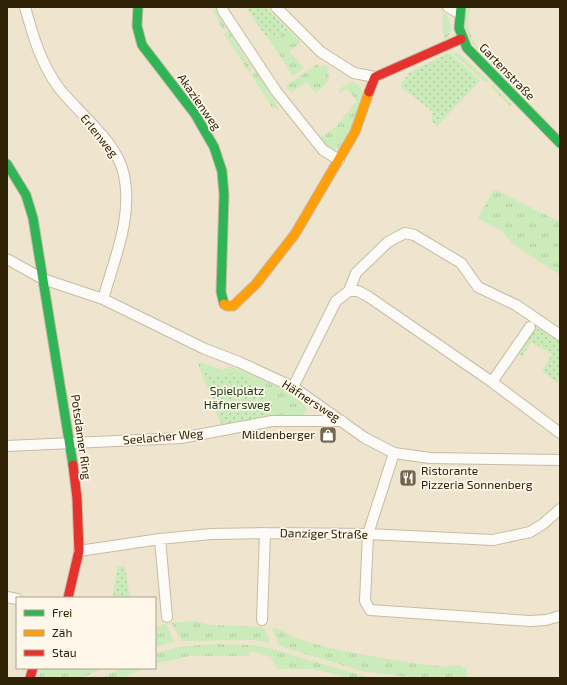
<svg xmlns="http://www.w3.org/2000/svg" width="567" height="685" viewBox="0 0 567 685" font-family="'Exo 2',sans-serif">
<defs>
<pattern id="grass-tufts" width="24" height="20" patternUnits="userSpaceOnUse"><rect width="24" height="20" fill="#cbebba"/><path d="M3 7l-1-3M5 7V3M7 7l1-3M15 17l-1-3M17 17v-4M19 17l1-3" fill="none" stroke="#afc99e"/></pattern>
<pattern id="park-dots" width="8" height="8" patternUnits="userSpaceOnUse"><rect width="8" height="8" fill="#cbebba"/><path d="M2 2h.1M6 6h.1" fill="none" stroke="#afc99e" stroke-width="1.8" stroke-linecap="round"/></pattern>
</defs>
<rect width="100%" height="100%" fill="#efe4ce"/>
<path fill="url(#grass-tufts)" d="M 214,7 L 226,28 L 225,29 L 222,29 L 213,10 Z
M 468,7 L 471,7 C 460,34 481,51 498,67 L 498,70 C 480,53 457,35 468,7 Z
M 443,14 L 445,14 C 452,22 454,33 444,40 C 443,37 442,17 443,14 Z
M 288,29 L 301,42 L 289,51 L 304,68 L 293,76 L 267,36 L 273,33 L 276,39 Z
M 229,31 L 252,69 L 249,72 L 224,34 Z
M 450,51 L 459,54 L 488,80 L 487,82 L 485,82 Z
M 317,64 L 319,67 L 324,65 L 327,66 C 331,83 328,83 315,93 L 306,82 L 291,93 L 286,86 Z
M 256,71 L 275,101 L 279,110 L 272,107 L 251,75 Z
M 352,81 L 360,86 L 362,92 L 352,127 L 338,149 C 328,150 325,146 319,139 L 339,124 L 338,123 L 344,118 L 343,117 L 357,101 L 347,88 L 340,93 L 339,92 L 340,89 Z
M 492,84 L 512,104 L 510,106 L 491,87 Z
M 494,189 L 560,222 L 560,275 L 511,243 L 503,232 L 478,218 Z
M 197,361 L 222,370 L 230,366 C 247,373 301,394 307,410 L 301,417 L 271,417 L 221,425 Z
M 194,621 L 212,625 L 263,627 L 268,636 L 269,643 L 255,640 L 182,641 L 171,623 Z
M 166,623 L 174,642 L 155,647 L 155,628 Z
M 272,628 L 283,630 C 299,648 414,663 443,667 L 456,665 L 467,669 L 467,677 L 414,678 L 362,671 L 279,646 Z
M 216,644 L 252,645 L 269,648 L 370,678 L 350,678 L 314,669 L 277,669 L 271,657 L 251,651 L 249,656 L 189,656 L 155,664 L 155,654 L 157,653 L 178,647 Z
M 41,668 L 103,668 L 82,678 L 38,678 Z
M 123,668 L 145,668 L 122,678 L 101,678 Z"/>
<path fill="url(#park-dots)" d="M 246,7 L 265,7 L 288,29 L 276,39 L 273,33 L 266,37 Z
M 446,54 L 451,54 L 480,81 L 437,126 L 431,120 L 433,112 L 400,86 L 409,73 Z
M 538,327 L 560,342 L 560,378 L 557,383 L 542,371 L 552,354 L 531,342 L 522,357 L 519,355 L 518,350 L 530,332 Z
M 203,371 L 222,377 L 233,373 L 251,379 L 265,396 L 264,416 L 223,424 Z
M 125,566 L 130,598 L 113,598 L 117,567 Z"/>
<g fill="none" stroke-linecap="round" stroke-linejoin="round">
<defs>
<path id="street" d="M 25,7 C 33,36 41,64 59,88 C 79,114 117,141 124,175 C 133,217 114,260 103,299
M 222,7 L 223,11 L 276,91 L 323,150 L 339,160
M 276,7 L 321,52 L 354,73 L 375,77
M 448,7 L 459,13
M 7,259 L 43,279 L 103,299 L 205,349 L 239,362 L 293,387 L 365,438 L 394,453 L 430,458 L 560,460
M 349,291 L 358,291 L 369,297 L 492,382 L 560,433
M 492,382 L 530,327
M 293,387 L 336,301 L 349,291 L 356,273 L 388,242 L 405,233 L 414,235 L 461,263 L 478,287 L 516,305 L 560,335
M 7,446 L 181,438 L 272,421 L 342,421
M 394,453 L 368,534 L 365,601 L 370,610 L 530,621 L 546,620 L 560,616
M 160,539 L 167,617
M 79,551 L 160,539 L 211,534 L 265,533 L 368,534 L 493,540 L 530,532 L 543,524 L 560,509
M 7,597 L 17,599
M 262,620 L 265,533"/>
<path id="fast" d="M 138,7 L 137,26 L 142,45 L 195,114 L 214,147 L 222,171 L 224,195 L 221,292 L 224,304
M 461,7 L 459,28 L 467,48 L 560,143
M 7,164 L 26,195 L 33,218 L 73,465"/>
<path id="slow" d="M 224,304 L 227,306 L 233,306 L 256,284 L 295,234 L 355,132 L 369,92"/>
<path id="jam" d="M 369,92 L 375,77 L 461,39
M 68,598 L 79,551 L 77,498 L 73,465
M 30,678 L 33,668"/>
</defs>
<use href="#street" stroke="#c7bba5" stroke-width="12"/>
<use href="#fast" stroke="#c7bba5" stroke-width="11"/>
<use href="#slow" stroke="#c7bba5" stroke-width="11"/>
<use href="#jam" stroke="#c7bba5" stroke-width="11"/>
<use href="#street" stroke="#fdfbf8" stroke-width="10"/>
<use href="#fast" stroke="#30b455" stroke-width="9"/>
<use href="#slow" stroke="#ff9f0a" stroke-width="9"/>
<use href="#jam" stroke="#e5322d" stroke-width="9"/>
</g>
<defs>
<symbol id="shop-square" viewBox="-11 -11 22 22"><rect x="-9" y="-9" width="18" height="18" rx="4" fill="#73664c" stroke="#fef7ea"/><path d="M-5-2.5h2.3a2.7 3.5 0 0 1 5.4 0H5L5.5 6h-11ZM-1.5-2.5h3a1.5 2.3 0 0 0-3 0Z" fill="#fff"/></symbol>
<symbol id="restaurant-square" viewBox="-11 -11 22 22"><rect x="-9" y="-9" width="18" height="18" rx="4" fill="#73664c" stroke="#fef7ea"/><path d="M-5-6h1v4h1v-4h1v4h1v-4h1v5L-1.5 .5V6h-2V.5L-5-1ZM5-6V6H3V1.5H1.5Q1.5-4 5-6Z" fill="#fff"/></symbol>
</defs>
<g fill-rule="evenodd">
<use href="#shop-square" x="318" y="425" width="20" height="20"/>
<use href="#restaurant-square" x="398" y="468" width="20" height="20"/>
</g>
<g text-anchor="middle" stroke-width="3.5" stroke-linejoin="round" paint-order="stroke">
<g font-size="12" fill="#302206" stroke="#fef7ea">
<text transform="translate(507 72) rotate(46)" y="4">Gartenstraße</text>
<text transform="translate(199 102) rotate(55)" y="4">Akazienweg</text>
<text transform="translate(99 136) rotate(51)" y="4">Erlenweg</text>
<text transform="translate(311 401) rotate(33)" y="4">Häfnersweg</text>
<text transform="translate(81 437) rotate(82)" y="4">Potsdamer Ring</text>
<text transform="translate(163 437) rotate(-5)" y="4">Seelacher Weg</text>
<text transform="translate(324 534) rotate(1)" y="4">Danziger Straße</text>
</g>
<g font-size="12" fill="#153814" stroke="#fef7ea">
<text x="237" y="395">Spielplatz<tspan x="237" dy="14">Häfnersweg</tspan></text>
</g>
<g font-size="12" fill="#302206" stroke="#fef7ea" text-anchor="end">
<text x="315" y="439">Mildenberger</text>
<text x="421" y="475" text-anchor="start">Ristorante<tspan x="421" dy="14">Pizzeria Sonnenberg</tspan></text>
</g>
</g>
<rect width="567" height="685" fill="none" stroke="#302206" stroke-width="16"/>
<rect x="16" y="597" width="140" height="72" fill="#fef7ea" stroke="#aca28f"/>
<rect x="24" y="610" width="20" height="6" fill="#30b455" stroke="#aca28f"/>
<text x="52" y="617" font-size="12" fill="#302206">Frei</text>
<rect x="24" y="630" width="20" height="6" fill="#ff9f0a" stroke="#aca28f"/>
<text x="52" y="637" font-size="12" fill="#302206">Zäh</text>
<rect x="24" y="650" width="20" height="6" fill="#e5322d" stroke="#aca28f"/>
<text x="52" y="657" font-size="12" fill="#302206">Stau</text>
</svg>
